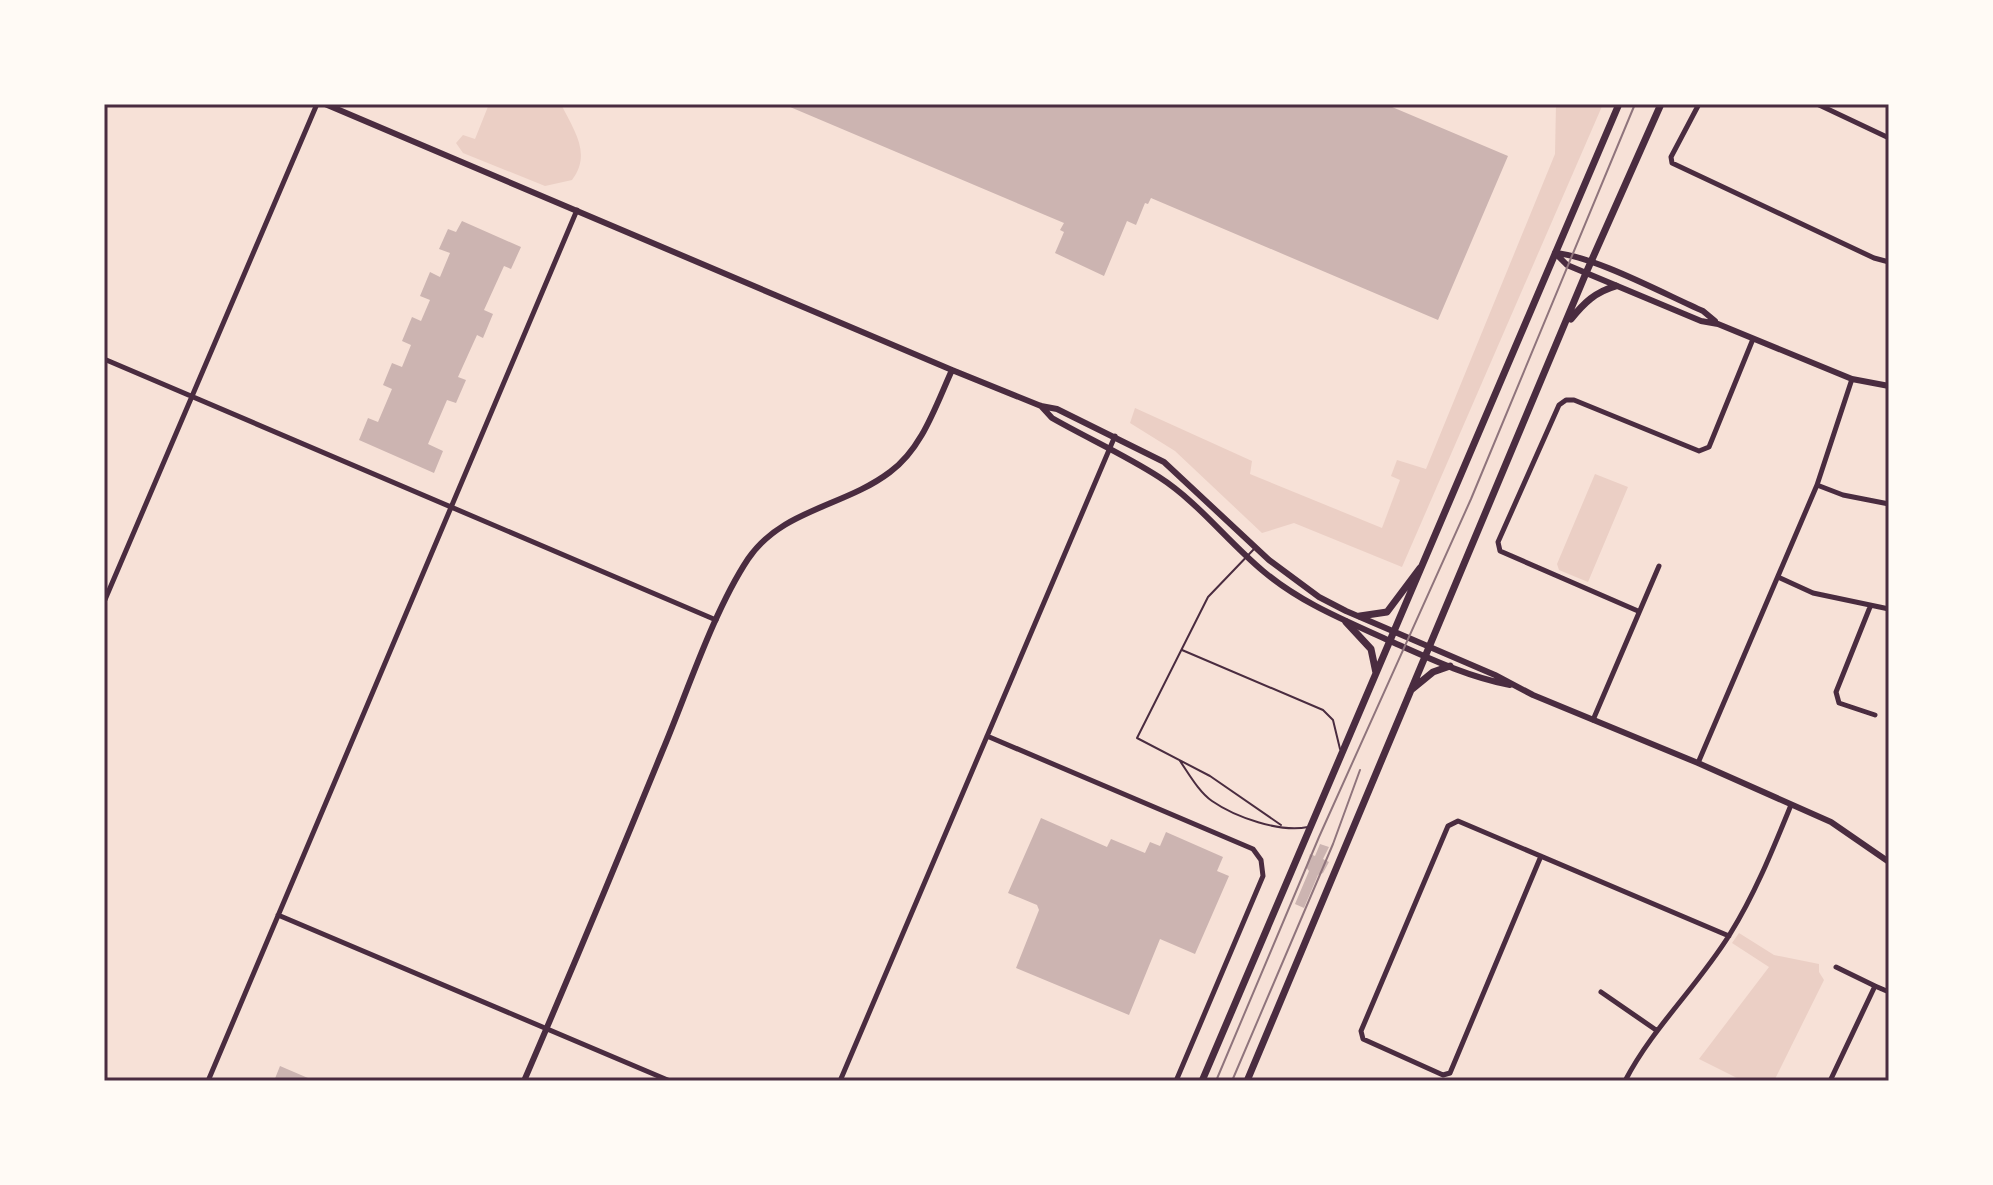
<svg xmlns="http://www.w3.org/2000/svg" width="1993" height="1185" viewBox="0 0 1993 1185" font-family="'Zilla Slab',serif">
<rect width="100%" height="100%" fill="#f7e1d7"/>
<path fill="#ebcfc5" d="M 489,104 L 561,104 C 574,131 592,153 572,180 L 545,186 L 463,153 L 456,143 L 463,135 L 475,139 Z
M 1556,104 L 1603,104 L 1402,567 L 1294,523 L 1262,533 L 1175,451 L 1130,423 L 1135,408 L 1252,461 L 1250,474 L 1382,528 L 1400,480 L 1391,476 L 1397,460 L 1426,469 L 1555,154 Z
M 1595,474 L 1628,487 L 1588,582 L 1559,570 L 1557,564 Z
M 1739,933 L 1774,955 L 1819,964 L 1819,972 L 1824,980 L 1774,1081 L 1743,1081 L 1699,1059 L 1769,967 L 1732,943 Z"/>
<path fill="#ccb4b1" d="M 783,104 L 1385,104 L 1508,156 L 1438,320 L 1151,198 L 1148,204 L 1145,203 L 1136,225 L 1127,221 L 1104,276 L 1055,253 L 1064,232 L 1060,230 L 1064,223 Z
M 462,221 L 521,247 L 511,269 L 504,266 L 484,310 L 493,314 L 483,338 L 477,335 L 458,377 L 466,380 L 456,403 L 447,400 L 428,444 L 443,451 L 434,473 L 359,440 L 368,418 L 378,422 L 392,389 L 383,385 L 392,363 L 402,367 L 411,345 L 402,341 L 412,317 L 421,321 L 430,300 L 420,296 L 430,272 L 440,277 L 450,253 L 439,249 L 448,229 L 456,232 Z
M 1041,818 L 1107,847 L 1111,839 L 1145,853 L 1150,842 L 1160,846 L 1166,832 L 1223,857 L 1217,871 L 1229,876 L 1195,954 L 1160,939 L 1129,1015 L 1016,968 L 1039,910 L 1037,905 L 1008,893 Z
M 1320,844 L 1329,847 L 1323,859 L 1329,862 L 1323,873 L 1318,875 L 1304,908 L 1295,904 L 1309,871 L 1306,867 L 1310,854 L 1315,856 Z
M 280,1066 L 315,1081 L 274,1081 Z"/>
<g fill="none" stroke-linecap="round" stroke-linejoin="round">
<path stroke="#4a2c40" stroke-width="2" d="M 1255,548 L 1208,597 L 1137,738 L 1210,776 L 1281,825
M 1182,650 L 1323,710 L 1333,720 L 1340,749
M 1180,761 C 1189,774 1199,792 1212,801 C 1235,817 1280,833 1308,827"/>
<path stroke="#4a2c40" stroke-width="5" d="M 1699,104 L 1671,157 L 1672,163 L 1874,258 L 1889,262
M 1817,104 L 1889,138
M 104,359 L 716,620
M 1817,485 L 1843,495 L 1889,504
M 1778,577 L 1813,593 L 1889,609
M 104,602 L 317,104
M 1870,607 L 1836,692 L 1839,703 L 1875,715
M 1638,611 L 1500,551 L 1498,542 L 1559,405 L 1566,400 L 1574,400 L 1699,451 L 1709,447 L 1753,339
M 1593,720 L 1659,566
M 987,736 L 1253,849 L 1261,860 L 1263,876 L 1176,1081
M 1698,763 L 1817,485 L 1852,379
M 1541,856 L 1450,1073 L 1443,1075 L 1363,1039 L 1361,1031 L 1448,826 L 1458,821 L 1729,936
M 278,915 L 670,1081
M 1836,967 L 1875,986
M 1601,992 L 1656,1030
M 208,1081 L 577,210
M 840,1081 L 1115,436
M 1625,1081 C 1653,1027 1698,986 1730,934 C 1755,894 1773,849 1791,805
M 1830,1081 L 1875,986 L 1889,992"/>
<path stroke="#4a2c40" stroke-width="6" d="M 325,104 L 952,370 L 1041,406 L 1057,409 L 1164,462 L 1269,560 L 1319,597 L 1346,611 L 1495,675 L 1533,695 L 1698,763 L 1831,822 L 1889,862
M 1555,253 L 1567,265 L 1701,321 L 1718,324 L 1852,379 L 1889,386
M 1555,253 C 1594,256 1664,294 1703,311 L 1715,321
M 1041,406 L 1052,418 C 1087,438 1125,455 1159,477 C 1198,502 1227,541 1263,571 C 1301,603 1344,620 1390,641 C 1428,658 1468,677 1510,685
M 524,1081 C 571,972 617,862 662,752 C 687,693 713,612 748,559 C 782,509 844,507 890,472 C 922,449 936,405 952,370"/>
<path stroke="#4a2c40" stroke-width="7" d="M 1571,319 C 1584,303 1595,292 1616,286
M 1360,616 L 1387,612 L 1420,568
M 1346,622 L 1371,649 L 1376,673
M 1411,690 L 1433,672 L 1450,666
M 1202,1081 L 1619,104
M 1247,1081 L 1586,273 L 1661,104"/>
<path stroke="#8f747c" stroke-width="2" d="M 1216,1081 L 1319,837 L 1471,499 L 1635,104
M 1232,1081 L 1333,844 L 1360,770"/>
</g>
<rect width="1993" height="1185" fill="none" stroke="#fffaf5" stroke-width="212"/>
<rect x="106" y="106" width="1781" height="973" fill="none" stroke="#4a2c40" stroke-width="3"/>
</svg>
